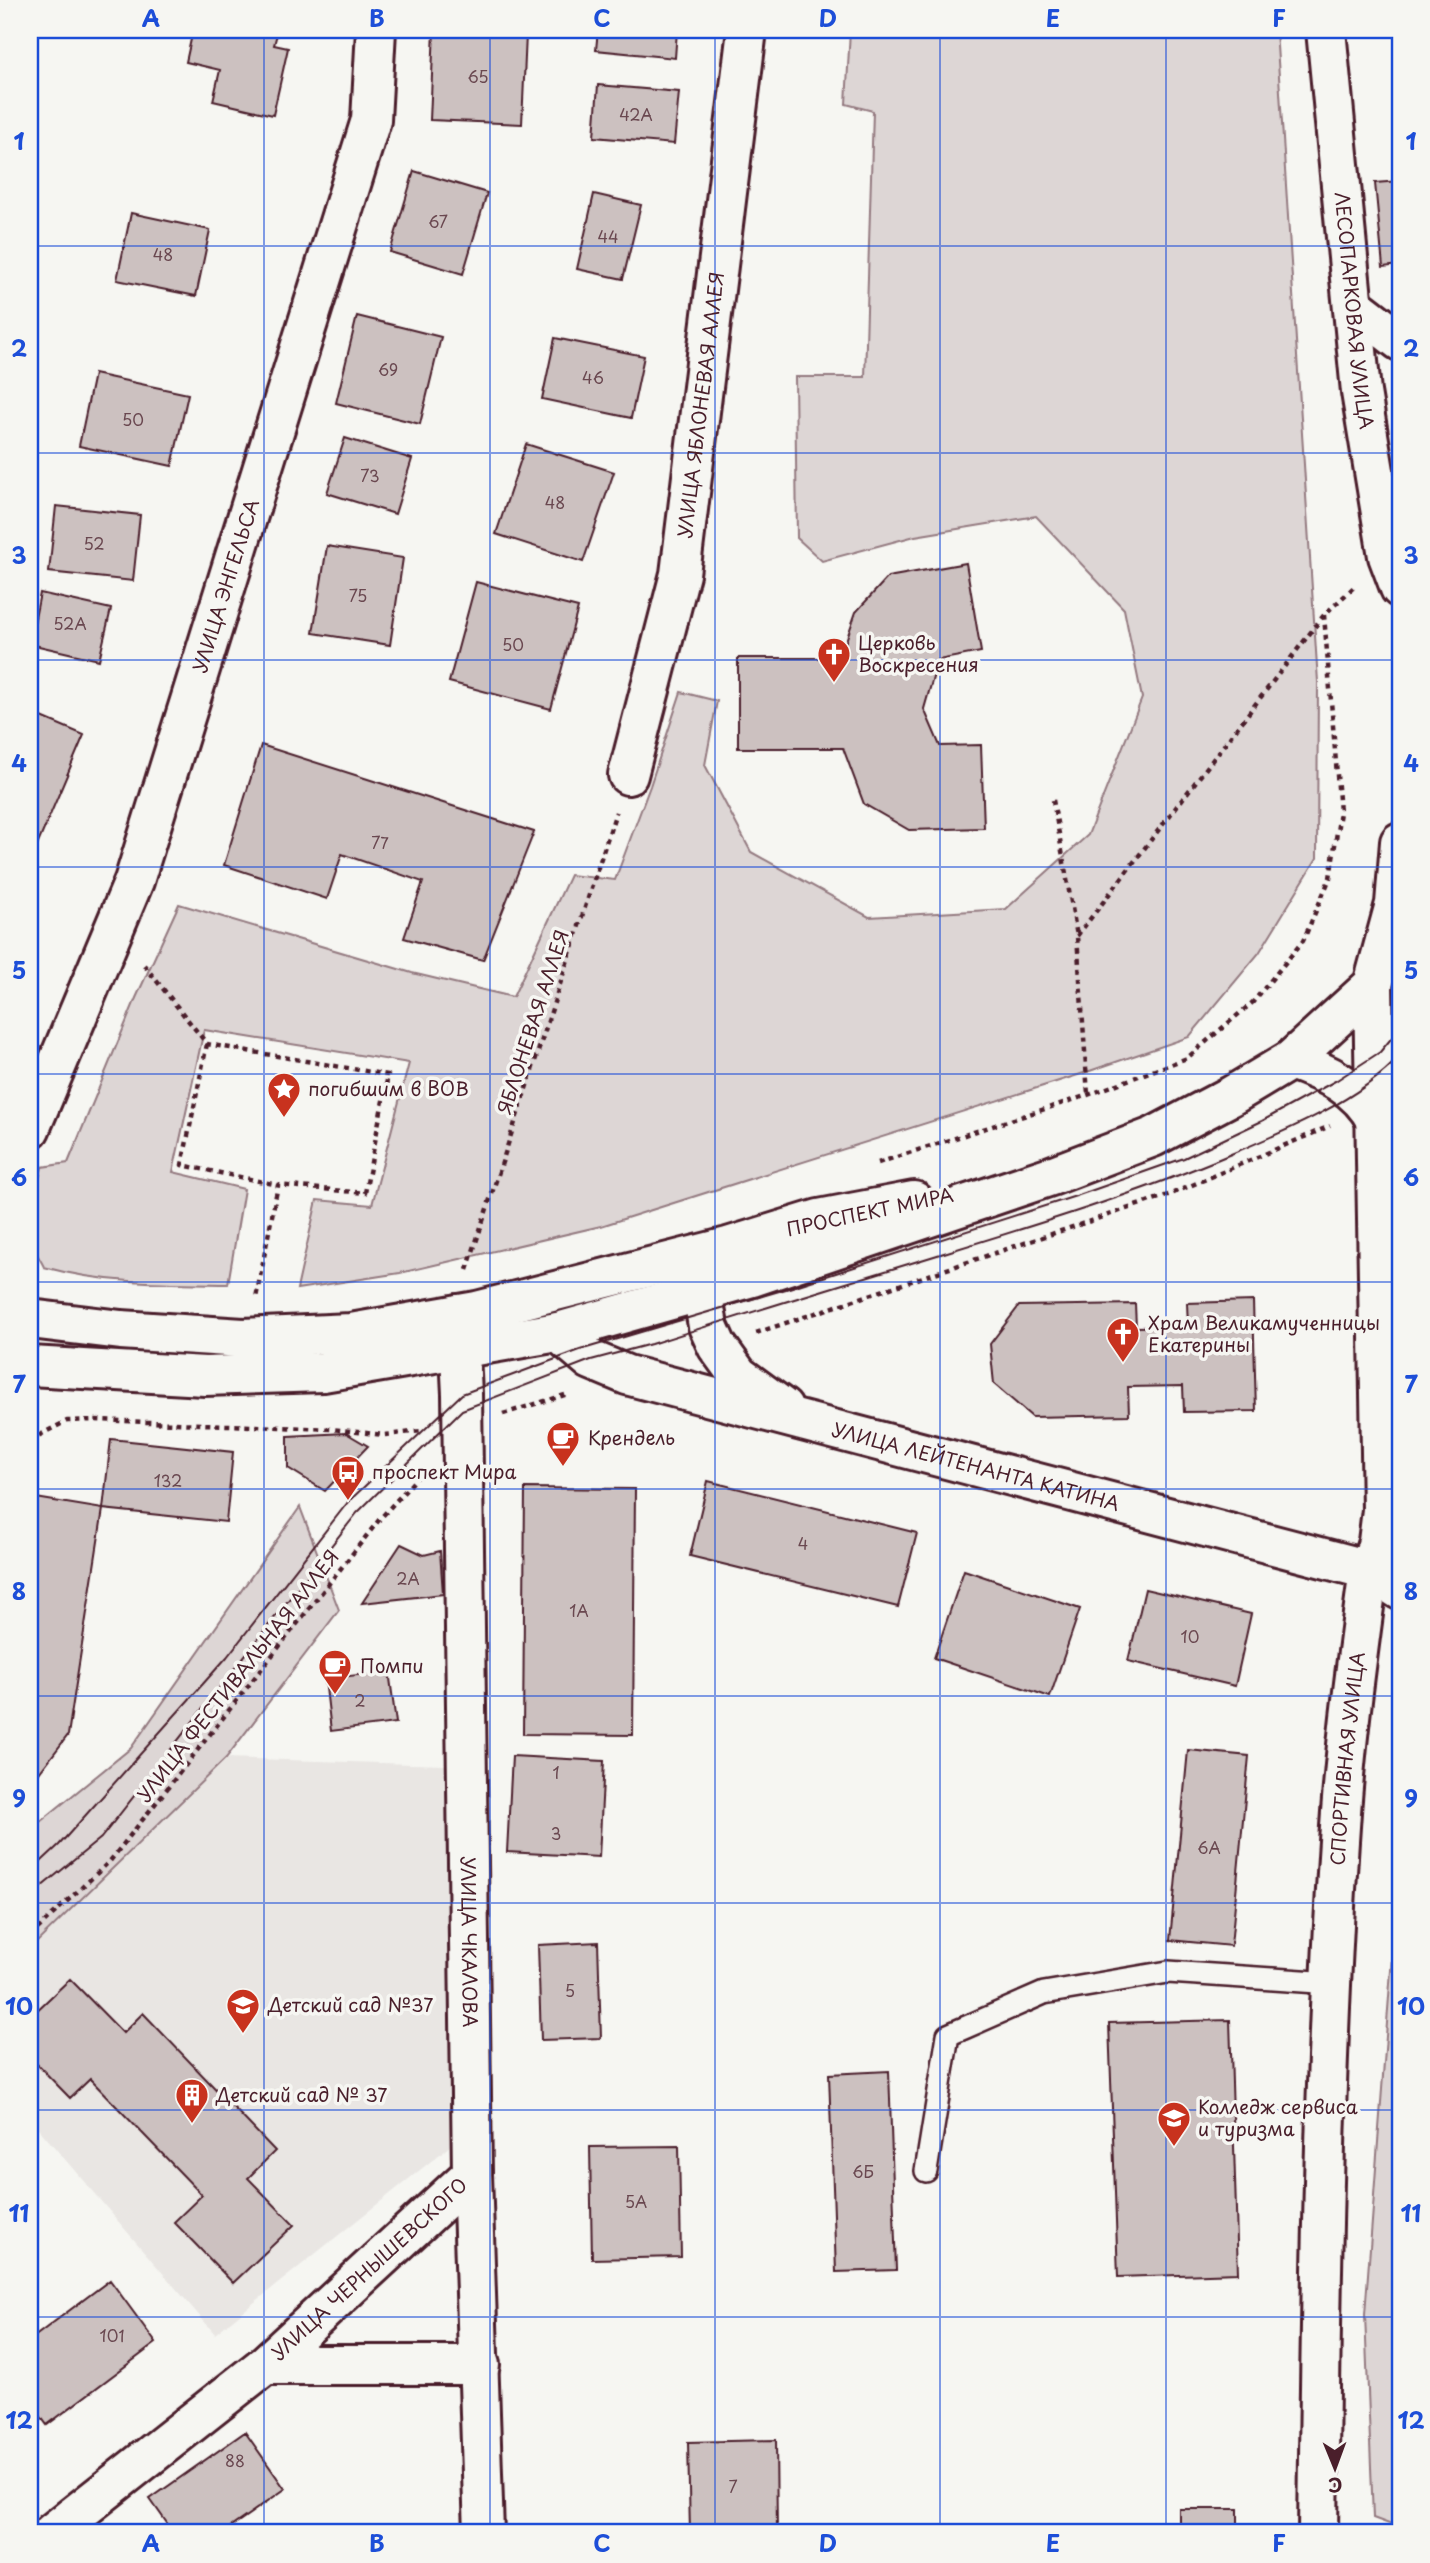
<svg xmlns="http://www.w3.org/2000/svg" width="1430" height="2563" viewBox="0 0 1430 2563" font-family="'Playpen Sans',sans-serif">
<rect width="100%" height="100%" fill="#f6f6f2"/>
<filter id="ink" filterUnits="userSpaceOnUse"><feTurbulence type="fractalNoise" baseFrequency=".0143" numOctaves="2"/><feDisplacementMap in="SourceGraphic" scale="14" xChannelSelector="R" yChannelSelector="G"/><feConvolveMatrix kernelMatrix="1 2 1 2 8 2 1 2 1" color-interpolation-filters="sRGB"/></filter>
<g filter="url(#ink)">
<path fill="#e9e6e3" d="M 226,1758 L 445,1765 L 460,2138 L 215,2334 L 32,2121 L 30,2123 L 30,1949 Z"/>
<path fill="#ddd6d5" stroke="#947a80" stroke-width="2" d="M 850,30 L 1276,30 L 1318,682 L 1317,858 L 1259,953 L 1189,1037 L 1078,1075 L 601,1226 L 400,1273 L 297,1289 L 317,1200 L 372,1205 L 409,1063 L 204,1030 L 173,1172 L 244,1189 L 228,1284 C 166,1283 105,1284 44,1267 C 40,1258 31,1247 30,1237 C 26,1213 37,1190 42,1167 L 68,1163 L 136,998 L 179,904 L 412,973 L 513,997 L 570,875 L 615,880 L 650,786 L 681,692 L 717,701 L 705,765 L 751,852 L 869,917 L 1006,909 L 1088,835 L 1142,698 L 1124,609 L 1036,516 L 915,536 L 822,561 L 797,538 L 795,377 L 865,377 L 873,111 L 846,104 Z
M 300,1507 L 339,1610 L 226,1758 L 30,1949 L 30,1830 L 131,1748 Z
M 1400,1851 L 1400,2528 L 1373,2518 L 1365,2314 Z"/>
<path fill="#ccc1c0" stroke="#4a1f2b" stroke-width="2" d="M 193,30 L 278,30 L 274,45 L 288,48 L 273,115 L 213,101 L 220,70 L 186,62 Z
M 434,30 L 526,34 L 522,124 L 430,120 Z
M 598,30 L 677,30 L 675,58 L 596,50 Z
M 598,85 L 679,92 L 674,144 L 594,137 Z
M 414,171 L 487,193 L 463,274 L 390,252 Z
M 1400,181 L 1400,265 L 1383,267 L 1375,183 Z
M 594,194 L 641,205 L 623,279 L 577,269 Z
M 131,213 L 210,230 L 196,296 L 117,280 Z
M 357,316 L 441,337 L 420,424 L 336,403 Z
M 555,338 L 644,356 L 631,418 L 542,399 Z
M 94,374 L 188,394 L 172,466 L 79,446 Z
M 345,438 L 412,459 L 395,514 L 327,493 Z
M 526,444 L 614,472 L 583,562 L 496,534 Z
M 56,506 L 140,515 L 133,581 L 49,572 Z
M 327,546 L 403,558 L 390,645 L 313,633 Z
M 966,563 L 981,652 L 938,660 L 924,709 L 940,746 L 981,745 L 984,828 L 909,830 L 864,804 L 843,748 L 738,748 L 738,658 L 840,658 L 856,612 L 888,577 Z
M 476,582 L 578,608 L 551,709 L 449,682 Z
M 40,593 L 111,609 L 99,660 L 30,644 Z
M 30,712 L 84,735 L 31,860 L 30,859 Z
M 261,745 L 534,832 L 483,960 L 404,938 L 423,882 L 342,854 L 327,899 L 224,865 Z
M 1253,1301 L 1256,1411 L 1184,1412 L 1183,1386 L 1128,1387 L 1129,1415 L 1032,1417 L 994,1384 L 990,1344 L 1019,1306 L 1135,1304 L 1136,1327 L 1188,1326 L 1187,1303 Z
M 346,1433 L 368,1446 L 325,1491 L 288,1468 L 288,1436 Z
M 111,1439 L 233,1452 L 226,1522 L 103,1509 Z
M 708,1481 L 917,1533 L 898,1607 L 690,1556 Z
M 525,1488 L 635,1489 L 633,1735 L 523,1734 Z
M 30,1497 L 103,1509 L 68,1735 L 36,1777 L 30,1777 Z
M 401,1544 L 424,1555 L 440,1551 L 443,1594 L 362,1603 Z
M 964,1570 L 1080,1609 L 1050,1697 L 934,1658 Z
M 1145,1589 L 1251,1614 L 1235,1686 L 1128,1661 Z
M 389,1671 L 396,1723 L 331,1731 L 325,1679 Z
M 1188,1750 L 1249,1756 L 1231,1946 L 1170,1940 Z
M 512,1756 L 604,1761 L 599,1857 L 507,1852 Z
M 598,1942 L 601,2038 L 541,2040 L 538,1945 Z
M 70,1979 L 123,2033 L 143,2013 L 275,2151 L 248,2178 L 294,2225 L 233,2283 L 174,2222 L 202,2195 L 90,2079 L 70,2098 L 30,2057 L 30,2017 Z
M 1230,2020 L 1238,2273 L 1118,2277 L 1109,2023 Z
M 889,2071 L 896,2270 L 836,2272 L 829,2074 Z
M 679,2146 L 681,2257 L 592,2259 L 590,2147 Z
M 110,2280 L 156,2343 L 47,2425 L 30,2402 L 30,2340 Z
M 245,2432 L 285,2489 L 222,2533 L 174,2533 L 150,2499 Z
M 776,2440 L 777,2533 L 690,2533 L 688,2442 Z
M 1179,2509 L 1238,2509 L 1238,2533 L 1179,2533 Z"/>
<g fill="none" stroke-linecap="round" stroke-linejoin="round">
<defs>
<path id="lane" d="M 926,2171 L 948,2035 L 1044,1993 L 1168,1972 L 1332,1983"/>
<g id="street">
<path id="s1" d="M 628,775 L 680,574 L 747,30"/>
<path d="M 265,2365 L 480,2365"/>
<path id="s2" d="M 1318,2533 C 1321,2293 1324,2052 1341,1812 C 1347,1731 1358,1650 1369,1570"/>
</g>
<g id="secondary">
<path id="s3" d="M 1326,30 L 1361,392 L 1388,556 L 1400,588"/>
<path d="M 1353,305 L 1400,341"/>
<path d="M 1291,1060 C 1325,1072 1359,1087 1376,1121"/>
<path id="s4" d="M 30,1129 L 134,881 L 371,120 L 376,30"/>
<path d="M 712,1268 L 702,1291 L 708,1326 L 717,1346 L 738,1375 L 783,1408"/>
<path id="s5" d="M 458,1314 L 462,1394 L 472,2174 L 484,2533"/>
<path d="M 30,1319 L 121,1330 L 243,1338 L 351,1333 L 477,1311 L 728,1247 L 819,1219 L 914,1201"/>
<path id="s6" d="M 558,1332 L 591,1360 L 627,1375 L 1369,1570 L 1400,1590"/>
<path d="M 30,1366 L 205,1376 L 323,1372 L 558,1332 L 752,1277 L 1051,1176 L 1153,1137 L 1231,1096 L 1291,1060 L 1373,985 L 1395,904 L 1400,842"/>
<path d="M 1369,1570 L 1378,1542 L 1382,1510 L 1373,985"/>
<path id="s7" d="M 52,2533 L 265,2365 L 472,2174"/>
</g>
</defs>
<use href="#lane" stroke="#4a1f2b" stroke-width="26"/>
<use href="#street" stroke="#4a1f2b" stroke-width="44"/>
<use href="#secondary" stroke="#4a1f2b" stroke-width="44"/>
<path stroke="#4a1f2b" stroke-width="4.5" stroke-dasharray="5 5" stroke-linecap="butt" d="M 1053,800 L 1077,936 L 1088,1095
M 1077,936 L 1324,615 L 1355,586
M 144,965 L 207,1044 L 388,1075 L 365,1193 L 278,1185 L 256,1298
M 207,1044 L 182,1165 L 278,1185
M 878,1163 L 1088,1095 L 1187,1058 L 1253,1002 L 1303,941 L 1330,878 L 1340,812 L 1324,615
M 467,1270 L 616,812
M 756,1333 L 1171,1194 L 1330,1126
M 503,1414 L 568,1394
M 30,1440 L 67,1421 L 96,1420 L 332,1429 L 384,1435 L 423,1431
M 30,1936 L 110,1861 L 379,1520 L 422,1472"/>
<use href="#lane" stroke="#f6f6f2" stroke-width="21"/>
<use href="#street" stroke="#f6f6f2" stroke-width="38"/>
<use href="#secondary" stroke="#f6f6f2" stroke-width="38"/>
<path stroke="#4a1f2b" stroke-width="2" d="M 30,1872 L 59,1845 L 227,1657 L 348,1502 L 462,1394 L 580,1350 L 786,1289 L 1076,1196 L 1184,1158 L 1262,1121 L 1337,1080 L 1380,1052 L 1400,1028
M 30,1896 L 101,1838 L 357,1513 L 462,1410 L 591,1360 L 651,1344 C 735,1317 820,1291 905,1265 C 1015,1231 1125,1199 1231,1154 C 1286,1131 1360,1100 1400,1056"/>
</g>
</g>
<path fill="none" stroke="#1d4ed8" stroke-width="2" stroke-opacity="0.55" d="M 264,30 L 264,2533M 490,30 L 490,2533M 715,30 L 715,2533M 940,30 L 940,2533M 1166,30 L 1166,2533M 30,246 L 1400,246M 30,453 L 1400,453M 30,660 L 1400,660M 30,867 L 1400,867M 30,1074 L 1400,1074M 30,1282 L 1400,1282M 30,1489 L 1400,1489M 30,1696 L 1400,1696M 30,1903 L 1400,1903M 30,2110 L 1400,2110M 30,2317 L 1400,2317"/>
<defs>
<symbol id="church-pin" viewBox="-11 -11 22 30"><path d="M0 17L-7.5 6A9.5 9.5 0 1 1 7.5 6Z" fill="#c8321e" stroke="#f6f6f2"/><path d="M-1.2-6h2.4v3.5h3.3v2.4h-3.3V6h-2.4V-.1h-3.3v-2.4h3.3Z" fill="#fff"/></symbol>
<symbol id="sight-pin" viewBox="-11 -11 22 30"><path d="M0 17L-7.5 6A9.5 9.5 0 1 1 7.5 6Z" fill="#c8321e" stroke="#f6f6f2"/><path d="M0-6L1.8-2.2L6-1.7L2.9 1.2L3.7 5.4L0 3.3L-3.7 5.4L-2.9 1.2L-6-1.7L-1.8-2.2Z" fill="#fff"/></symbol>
<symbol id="cafe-pin" viewBox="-11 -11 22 30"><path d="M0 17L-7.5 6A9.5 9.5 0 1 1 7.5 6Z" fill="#c8321e" stroke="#f6f6f2"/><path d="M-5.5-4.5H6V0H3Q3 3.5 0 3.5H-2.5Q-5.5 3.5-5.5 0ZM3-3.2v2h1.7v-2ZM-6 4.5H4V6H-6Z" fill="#fff"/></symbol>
<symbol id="bus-pin" viewBox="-11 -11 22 30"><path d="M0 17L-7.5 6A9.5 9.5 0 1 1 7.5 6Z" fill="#c8321e" stroke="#f6f6f2"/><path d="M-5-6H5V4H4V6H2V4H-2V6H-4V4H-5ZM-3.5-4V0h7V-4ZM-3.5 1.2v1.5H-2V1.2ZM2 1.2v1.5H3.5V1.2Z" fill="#fff"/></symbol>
<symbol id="school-pin" viewBox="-11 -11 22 30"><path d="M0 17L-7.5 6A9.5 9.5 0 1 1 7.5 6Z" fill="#c8321e" stroke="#f6f6f2"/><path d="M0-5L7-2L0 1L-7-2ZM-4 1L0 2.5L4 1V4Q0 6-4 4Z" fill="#fff"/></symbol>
<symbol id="building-pin" viewBox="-11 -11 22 30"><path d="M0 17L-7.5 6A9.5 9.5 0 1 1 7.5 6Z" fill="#c8321e" stroke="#f6f6f2"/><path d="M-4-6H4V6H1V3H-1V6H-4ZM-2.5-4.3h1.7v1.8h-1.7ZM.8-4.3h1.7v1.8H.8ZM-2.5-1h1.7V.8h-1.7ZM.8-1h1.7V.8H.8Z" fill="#fff"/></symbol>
<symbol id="university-pin" viewBox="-11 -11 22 30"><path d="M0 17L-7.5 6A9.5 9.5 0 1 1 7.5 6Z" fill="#c8321e" stroke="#f6f6f2"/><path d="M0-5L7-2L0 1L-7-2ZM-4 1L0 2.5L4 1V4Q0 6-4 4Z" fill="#fff"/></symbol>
</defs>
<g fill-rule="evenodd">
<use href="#church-pin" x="815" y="635" width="38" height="52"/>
<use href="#sight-pin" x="265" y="1070" width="38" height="52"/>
<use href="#church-pin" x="1104" y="1315" width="38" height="52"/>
<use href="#cafe-pin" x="544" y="1419" width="38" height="52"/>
<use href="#bus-pin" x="329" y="1453" width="38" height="52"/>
<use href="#cafe-pin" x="316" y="1647" width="38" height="52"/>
<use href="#school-pin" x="224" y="1986" width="38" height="52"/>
<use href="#building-pin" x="173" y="2076" width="38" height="52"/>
<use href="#university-pin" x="1155" y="2099" width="38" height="52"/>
</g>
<g text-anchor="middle" stroke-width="7" stroke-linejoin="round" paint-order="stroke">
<g font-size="16" fill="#6a4850">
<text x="478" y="83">65</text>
<text x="636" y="121">42А</text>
<text x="438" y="228">67</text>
<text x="608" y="243">44</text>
<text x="163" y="261">48</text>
<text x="388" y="376">69</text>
<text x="593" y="384">46</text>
<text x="133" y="426">50</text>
<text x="370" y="482">73</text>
<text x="555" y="509">48</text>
<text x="94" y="550">52</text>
<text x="358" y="602">75</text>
<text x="70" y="630">52А</text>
<text x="513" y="651">50</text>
<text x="380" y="849">77</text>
<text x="168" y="1487">132</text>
<text x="803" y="1550">4</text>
<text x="408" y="1585">2А</text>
<text x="579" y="1617">1А</text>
<text x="1190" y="1643">10</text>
<text x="360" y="1707">2</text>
<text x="556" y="1779">1</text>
<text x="556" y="1840">3</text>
<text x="1209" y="1854">6А</text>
<text x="570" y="1997">5</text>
<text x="863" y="2178">6Б</text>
<text x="636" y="2208">5А</text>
<text x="112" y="2342">101</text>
<text x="235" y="2467">88</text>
<text x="733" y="2493">7</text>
</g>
<g font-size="19" fill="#4a1f2b" stroke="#f6f6f2">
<text dy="7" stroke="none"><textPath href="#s3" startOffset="282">ЛЕСОПАРКОВАЯ УЛИЦА</textPath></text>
<text dy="7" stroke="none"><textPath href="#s1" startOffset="378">УЛИЦА ЯБЛОНЕВАЯ АЛЛЕЯ</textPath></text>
<text dy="7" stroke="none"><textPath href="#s4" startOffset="578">УЛИЦА ЭНГЕЛЬСА</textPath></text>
<text transform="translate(533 1022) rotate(-72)" y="7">ЯБЛОНЕВАЯ АЛЛЕЯ</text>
<text transform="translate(870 1212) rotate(-12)" y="7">ПРОСПЕКТ МИРА</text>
<text dy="7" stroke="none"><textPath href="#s6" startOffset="443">УЛИЦА ЛЕЙТЕНАНТА КАТИНА</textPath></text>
<text transform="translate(238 1676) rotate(-52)" y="7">УЛИЦА ФЕСТИВАЛЬНАЯ АЛЛЕЯ</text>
<text dy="7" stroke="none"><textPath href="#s2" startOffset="775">СПОРТИВНАЯ УЛИЦА</textPath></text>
<text dy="7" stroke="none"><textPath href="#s5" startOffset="628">УЛИЦА ЧКАЛОВА</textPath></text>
<text dy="7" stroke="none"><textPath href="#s7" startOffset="413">УЛИЦА ЧЕРНЫШЕВСКОГО</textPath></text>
</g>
<g font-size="19" fill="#4a1f2b" stroke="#f6f6f2" text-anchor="start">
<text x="858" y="650">Церковь<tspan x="858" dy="22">Воскресения</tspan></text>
<text x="308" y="1096">погибшим в ВОВ</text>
<text x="1148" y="1330">Храм Великамученницы<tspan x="1148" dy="22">Екатерины</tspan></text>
<text x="588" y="1445">Крендель</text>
<text x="372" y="1479">проспект Мира</text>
<text x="360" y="1673">Помпи</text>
<text x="268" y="2012">Детский сад №37</text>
<text x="216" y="2102">Детский сад № 37</text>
<text x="1198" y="2114">Колледж сервиса<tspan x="1198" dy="22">и туризма</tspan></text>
</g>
</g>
<rect width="1430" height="2563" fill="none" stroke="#f6f6f2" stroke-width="77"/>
<g transform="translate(1335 2468) rotate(179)" stroke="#f6f6f2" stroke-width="5" paint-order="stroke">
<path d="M0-5L12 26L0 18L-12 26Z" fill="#4a1f2b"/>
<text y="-10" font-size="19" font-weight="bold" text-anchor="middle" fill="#4a1f2b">С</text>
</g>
<rect x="38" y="38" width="1354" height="2486" fill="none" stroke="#1d4ed8" stroke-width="2.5"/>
<g font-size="23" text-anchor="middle" font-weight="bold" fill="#1d4ed8">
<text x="151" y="27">A</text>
<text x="377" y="27">B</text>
<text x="602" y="27">C</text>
<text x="828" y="27">D</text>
<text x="1053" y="27">E</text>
<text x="1279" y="27">F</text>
<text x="19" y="150">1</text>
<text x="1411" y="150">1</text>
<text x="19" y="357">2</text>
<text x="1411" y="357">2</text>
<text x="19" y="564">3</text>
<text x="1411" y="564">3</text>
<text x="19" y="772">4</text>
<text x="1411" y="772">4</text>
<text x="19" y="979">5</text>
<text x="1411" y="979">5</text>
<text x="19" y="1186">6</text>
<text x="1411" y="1186">6</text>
<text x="19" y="1393">7</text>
<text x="1411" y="1393">7</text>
<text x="19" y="1600">8</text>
<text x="1411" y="1600">8</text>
<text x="19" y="1807">9</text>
<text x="1411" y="1807">9</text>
<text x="19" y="2015">10</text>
<text x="1411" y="2015">10</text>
<text x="19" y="2222">11</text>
<text x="1411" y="2222">11</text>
<text x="19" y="2429">12</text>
<text x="1411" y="2429">12</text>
<text x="151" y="2552">A</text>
<text x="377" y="2552">B</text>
<text x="602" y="2552">C</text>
<text x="828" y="2552">D</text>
<text x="1053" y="2552">E</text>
<text x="1279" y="2552">F</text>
</g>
</svg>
